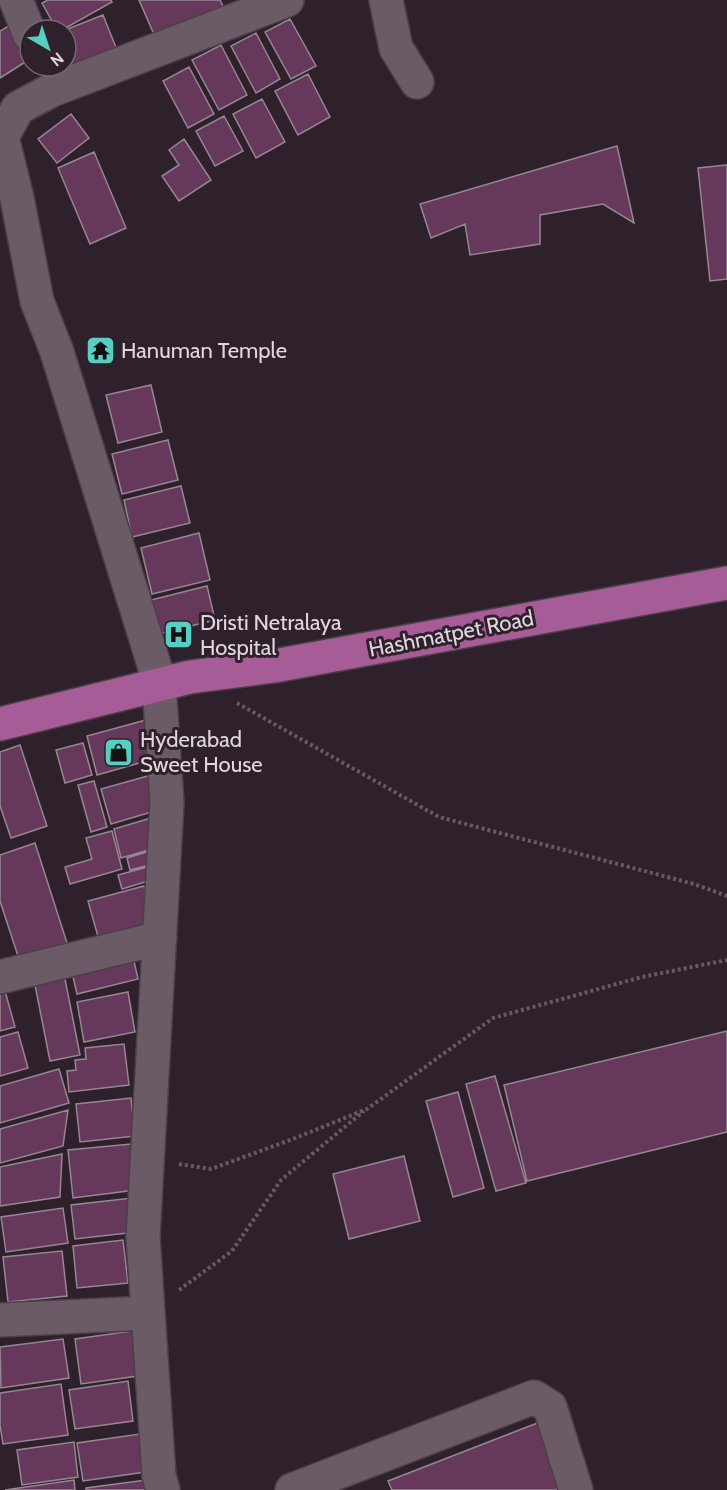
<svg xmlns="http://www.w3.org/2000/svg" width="727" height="1490" viewBox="0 0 727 1490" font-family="Cabin,sans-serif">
<rect width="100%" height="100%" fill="#2e212b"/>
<path fill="#66395c" stroke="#968692" stroke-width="1.5" d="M 48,0 L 111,0 L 112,2 L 62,30 L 57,30 L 42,3 Z
M 139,0 L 220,0 L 224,8 L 156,39 Z
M 103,15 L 119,55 L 76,72 L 66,48 L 65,30 Z
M 290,19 L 316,66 L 291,79 L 265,32 Z
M 12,24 L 30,53 L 30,59 L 0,78 L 0,31 Z
M 256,33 L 280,79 L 256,93 L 231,46 Z
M 221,45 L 247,95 L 219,110 L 192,60 Z
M 189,67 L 214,114 L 188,128 L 163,81 Z
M 308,74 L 330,117 L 298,135 L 275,91 Z
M 262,99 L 285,142 L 256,158 L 233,114 Z
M 71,114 L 89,138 L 57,163 L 38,139 Z
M 224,116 L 243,151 L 215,166 L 196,131 Z
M 184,139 L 211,180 L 179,201 L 162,176 L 179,165 L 169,150 Z
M 617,146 L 634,223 L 603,204 L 540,215 L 540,244 L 470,255 L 465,224 L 431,238 L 420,204 Z
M 94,152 L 126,228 L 90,244 L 58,168 Z
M 727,165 L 727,279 L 710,281 L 698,168 Z
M 151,385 L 162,432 L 118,443 L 106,395 Z
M 168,440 L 178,480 L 122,494 L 112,454 Z
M 181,486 L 190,523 L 132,537 L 124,500 Z
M 199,533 L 210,580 L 152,594 L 141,548 Z
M 207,586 L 215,620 L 147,637 L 139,603 Z
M 146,720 L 157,758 L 97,775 L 87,736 Z
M 83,743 L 92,775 L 65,783 L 56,750 Z
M 20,745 L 47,826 L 11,838 L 0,806 L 0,752 Z
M 155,774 L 165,808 L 111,824 L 101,789 Z
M 94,781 L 107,827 L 91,832 L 78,785 Z
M 151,818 L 159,847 L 121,858 L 114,829 Z
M 112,831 L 122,869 L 70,884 L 65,867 L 92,859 L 86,838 Z
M 35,843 L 67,943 L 19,959 L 0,901 L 0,855 Z
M 153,850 L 157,863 L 130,870 L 127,858 Z
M 151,866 L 155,879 L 122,889 L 118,875 Z
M 144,886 L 157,930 L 101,947 L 88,901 Z
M 132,952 L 138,979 L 77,994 L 71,968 Z
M 64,974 L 80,1055 L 50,1061 L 34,980 Z
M 5,991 L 15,1027 L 0,1031 L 0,992 Z
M 128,992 L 135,1032 L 84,1042 L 77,1002 Z
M 727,1031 L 727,1132 L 527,1181 L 504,1085 Z
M 18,1032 L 28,1068 L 0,1076 L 0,1037 Z
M 124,1044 L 129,1085 L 69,1092 L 67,1071 L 76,1070 L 75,1060 L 86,1059 L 85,1048 Z
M 59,1069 L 69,1103 L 0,1123 L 0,1086 Z
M 495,1076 L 526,1183 L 496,1191 L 466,1084 Z
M 458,1092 L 484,1188 L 453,1197 L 426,1101 Z
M 131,1098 L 135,1136 L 80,1142 L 76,1104 Z
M 68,1110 L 63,1146 L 0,1163 L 0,1129 Z
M 131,1144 L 136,1190 L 73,1198 L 68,1150 Z
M 62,1154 L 60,1197 L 0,1206 L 0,1167 Z
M 404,1156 L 420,1221 L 349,1239 L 333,1174 Z
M 132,1198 L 136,1232 L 75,1239 L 71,1205 Z
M 63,1208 L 68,1243 L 6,1252 L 1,1217 Z
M 123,1240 L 128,1283 L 77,1288 L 73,1246 Z
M 62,1251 L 67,1296 L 8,1302 L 3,1257 Z
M 132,1331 L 138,1376 L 81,1384 L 75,1339 Z
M 63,1339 L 69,1378 L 1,1388 L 0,1347 Z
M 128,1381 L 133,1421 L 75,1429 L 69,1390 Z
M 61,1384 L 68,1435 L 3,1444 L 0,1425 L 0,1393 Z
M 540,1422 L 566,1490 L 392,1490 L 388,1481 Z
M 140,1434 L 145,1472 L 83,1481 L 77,1443 Z
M 74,1442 L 78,1477 L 22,1485 L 17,1450 Z
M 74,1480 L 75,1490 L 5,1490 Z
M 146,1480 L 147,1490 L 86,1490 L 86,1488 Z"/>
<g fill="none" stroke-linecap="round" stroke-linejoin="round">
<defs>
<path id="minor" d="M 16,0 L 30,35
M 386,0 L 396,48 L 417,82
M 156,671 L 57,352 L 37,301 L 17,198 L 2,137 L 18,108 L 52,90 L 287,0
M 159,684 L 167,802 L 143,1237 L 159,1476 L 163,1490
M 0,977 L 160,938
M 0,1320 L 147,1313
M 292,1490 L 534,1397 L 550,1407 L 576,1490"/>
<path id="major" d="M 0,724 L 190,677 L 274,666 L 727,583"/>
</defs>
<use href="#minor" stroke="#4b3f48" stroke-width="36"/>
<use href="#major" stroke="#4b3f48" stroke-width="36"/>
<path stroke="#665a63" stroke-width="4" stroke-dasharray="3 3" stroke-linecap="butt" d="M 237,703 L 439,817 L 694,884 L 727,896
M 179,1164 L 211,1169 L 293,1139 L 367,1109 L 493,1018 L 642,977 L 727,960
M 179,1290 L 232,1251 L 281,1180 L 364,1111"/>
<use href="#minor" stroke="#6a5b66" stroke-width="33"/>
<use href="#major" stroke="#a55c97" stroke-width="33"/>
</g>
<defs>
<symbol id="temple-square" viewBox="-11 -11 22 22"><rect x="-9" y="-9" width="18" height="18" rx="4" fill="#57cec1" stroke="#2e212b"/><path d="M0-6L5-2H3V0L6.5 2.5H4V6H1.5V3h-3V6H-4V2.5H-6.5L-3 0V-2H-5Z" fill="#111"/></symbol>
<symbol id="hospital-square" viewBox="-11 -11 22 22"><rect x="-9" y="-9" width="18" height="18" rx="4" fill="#57cec1" stroke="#2e212b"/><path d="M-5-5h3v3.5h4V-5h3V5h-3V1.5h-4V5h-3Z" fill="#111"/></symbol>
<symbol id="shop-square" viewBox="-11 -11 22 22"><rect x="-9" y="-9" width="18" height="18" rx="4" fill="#57cec1" stroke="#2e212b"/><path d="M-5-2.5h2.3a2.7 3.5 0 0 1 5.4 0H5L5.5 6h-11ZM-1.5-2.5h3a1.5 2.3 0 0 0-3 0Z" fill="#111"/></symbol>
</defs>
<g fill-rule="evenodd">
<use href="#temple-square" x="84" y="334" width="33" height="33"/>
<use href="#hospital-square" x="162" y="618" width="33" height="33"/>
<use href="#shop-square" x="102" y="736" width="33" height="33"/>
</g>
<g text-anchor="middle" stroke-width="6" stroke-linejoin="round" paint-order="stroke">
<g font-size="22" fill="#e0d7dd" stroke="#2e212b" text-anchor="start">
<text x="121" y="358">Hanuman Temple</text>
<text x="200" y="630">Dristi Netralaya<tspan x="200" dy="25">Hospital</tspan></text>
<text x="140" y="747">Hyderabad<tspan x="140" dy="25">Sweet House</tspan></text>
</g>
<g font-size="22" fill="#e0d7dd" stroke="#2e212b">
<text transform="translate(451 633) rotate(-11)" y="8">Hashmatpet Road</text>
</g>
</g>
<g transform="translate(48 48) rotate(141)"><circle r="28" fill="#2e212b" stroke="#756a72" stroke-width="1.5"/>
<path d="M0-4.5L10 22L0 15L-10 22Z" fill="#57cec1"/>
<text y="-9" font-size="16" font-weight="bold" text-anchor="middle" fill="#e0d7dd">N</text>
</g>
</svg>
